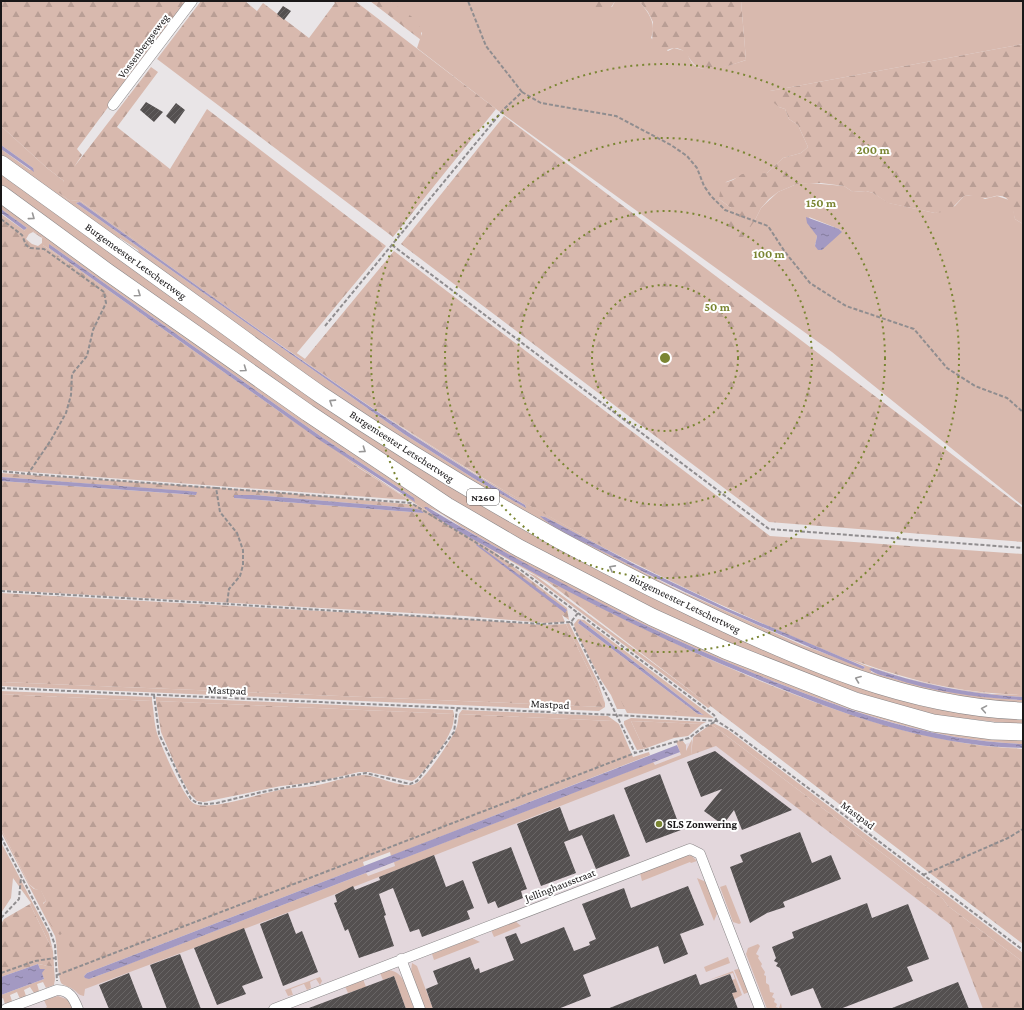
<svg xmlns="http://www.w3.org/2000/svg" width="1024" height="1010" viewBox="0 0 1024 1010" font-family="'Crimson Pro',serif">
<defs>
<pattern id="forest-firs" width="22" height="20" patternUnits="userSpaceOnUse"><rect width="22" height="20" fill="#d8b9ae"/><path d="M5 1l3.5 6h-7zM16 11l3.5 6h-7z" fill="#b99e95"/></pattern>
<pattern id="water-ripples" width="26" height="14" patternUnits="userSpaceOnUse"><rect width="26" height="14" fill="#a399c2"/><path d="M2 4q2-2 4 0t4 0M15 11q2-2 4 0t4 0" fill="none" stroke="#847c9d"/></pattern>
<pattern id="building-hatch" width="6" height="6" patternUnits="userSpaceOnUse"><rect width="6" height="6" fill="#545050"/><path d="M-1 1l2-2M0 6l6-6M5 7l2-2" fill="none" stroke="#686565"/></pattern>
</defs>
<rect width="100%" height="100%" fill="#e9e5e7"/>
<path fill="#e3d7dc" d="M 711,734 L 956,923 L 988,1009 L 20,1009 Z"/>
<path fill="#d8b9ae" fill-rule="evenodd" d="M 390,1 L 583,1 L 612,7 L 615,1 L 639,1 C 648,12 657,23 651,38 L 668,51 L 674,48 L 685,51 C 689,55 689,60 693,64 C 703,75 734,64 746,60 L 741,1 L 1023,1 L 1023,44 L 770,91 L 779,107 L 785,109 L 789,119 L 798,125 L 808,147 L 801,153 L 783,158 L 767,173 L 739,177 L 726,182 L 719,199 L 731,208 L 732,213 L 729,219 L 754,222 L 761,208 L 778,192 L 797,184 L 809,183 L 844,186 L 853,192 L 866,191 L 873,193 L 889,203 L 935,213 L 955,206 L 964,196 L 976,195 L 985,199 L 997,196 L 1009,200 L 1012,203 L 1015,219 L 1023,224 L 1023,506 L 832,352 L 496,109 L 417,48 L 422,33 ZM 809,217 L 839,229 L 841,230 L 815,246 L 817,236 Z
M 1,126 L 47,168 L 64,181 L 59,193 L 70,201 L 79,200 L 406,430 L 477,475 L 584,536 L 678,584 L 867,666 L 905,678 L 948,688 L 992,694 L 1023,695 L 1023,697 C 971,694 922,685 872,668 L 871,672 C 921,687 970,697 1023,700 L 1023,707 L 991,706 L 906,686 L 905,683 L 902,685 L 801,652 L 579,547 L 354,410 L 139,253 L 138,250 L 120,238 L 113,239 L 1,158 L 1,149 L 30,170 L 33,168 L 1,145 ZM 80,202 C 226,306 370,413 525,505 L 526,508 L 473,478 L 404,434 L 76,203 ZM 540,516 L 545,517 C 649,573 754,622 864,666 L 865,668 L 802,645 L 676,589 L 581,540 Z
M 1,171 L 281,371 L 757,645 L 1023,718 L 1023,725 L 934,715 L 890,704 L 767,660 L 654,610 L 494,526 L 379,455 L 1,187 Z
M 1,201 L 397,479 L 790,680 L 1023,736 L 1023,744 C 937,741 857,714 778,683 C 701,653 626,617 553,579 C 523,563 494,546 465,529 C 453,522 439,510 425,507 C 504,558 587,602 672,642 C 751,679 832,712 917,734 C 943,741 970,744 997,747 C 1006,748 1016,747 1023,749 C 920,744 827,709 733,670 C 656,637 579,601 507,559 C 345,466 195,354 43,245 L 43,238 L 33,231 L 25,231 L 1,214 L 24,230 L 27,228 L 1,209 ZM 49,244 L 323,438 L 414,498 L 399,493 L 280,412 L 49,248 Z
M 527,572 L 536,576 L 711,706 L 708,708 Z
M 578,619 L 584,620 L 714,718 L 627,713 L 625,709 L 617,709 L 611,695 L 601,680 L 575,630 L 574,624 ZM 580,620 L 702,714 L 703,715 L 698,714 L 578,623 Z
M 569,623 L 598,682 L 605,703 L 566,624 Z
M 1,682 L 605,707 L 599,711 L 1,686 Z
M 1,691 L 152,697 L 152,701 L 1,694 Z
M 156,697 L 453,710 L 454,714 L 156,701 Z
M 462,710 L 608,716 L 619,724 L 633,757 L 649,752 L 650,755 L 391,856 L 390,852 L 363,862 L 364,866 L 87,973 L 84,976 L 92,978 L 366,873 L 368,876 L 395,866 L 394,862 L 653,762 L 655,765 L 681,755 L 676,741 L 682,740 L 686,745 L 686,751 L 692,739 L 691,755 L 297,909 L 85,989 L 84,996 C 78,995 78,993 74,990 C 70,987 65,986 62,984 C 57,979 58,946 55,936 L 1,832 L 1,829 L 29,884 L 34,889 L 41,890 L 46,901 L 43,903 L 44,910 L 56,931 L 63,933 L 613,721 L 459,714 Z
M 631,718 L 706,722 L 702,724 L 631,721 L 644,749 L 637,750 L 624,724 L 624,721 Z
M 713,723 L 728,730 L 1023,953 L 1023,962 L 948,906 L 943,899 L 711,724 Z
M 1,842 L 49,934 L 53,951 L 30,904 L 31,903 L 13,878 L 11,898 L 1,913 Z
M 687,855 L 692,856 L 697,861 L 691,863 L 690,862 L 642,881 L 640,873 Z
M 697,878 L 706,882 L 718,911 L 714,921 Z
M 726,885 L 741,923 L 739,924 L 733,922 L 720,887 Z
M 515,921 L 521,926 L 494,937 L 491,930 Z
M 472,938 L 480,942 L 429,962 L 434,960 L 432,954 Z
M 758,944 L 760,946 L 756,954 L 759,956 L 758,958 L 762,964 L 761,966 L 765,972 L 764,975 L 766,976 L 766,983 L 769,985 L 770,992 L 774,993 L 772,997 L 775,999 L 774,1002 L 777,1004 L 776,1007 L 779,1008 L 781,1003 L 782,1009 L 767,1009 L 746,954 L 748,948 Z
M 728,957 L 730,963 L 706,972 L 704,967 Z
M 412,963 L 417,966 L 433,1009 L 425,1009 L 411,972 Z
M 38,964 L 54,967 L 55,979 L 54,985 L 46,988 L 43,982 L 37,984 L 39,991 L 34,993 L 30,987 L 24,990 L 26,996 L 20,999 L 17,992 L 10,995 L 12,1001 L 5,1004 L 3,998 L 1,999 L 1,995 L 44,979 Z
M 738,969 L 741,970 L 749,992 L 744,994 L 734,970 Z
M 388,970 C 406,971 409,995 414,1009 L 406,1009 L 394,976 L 383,980 L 380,973 Z
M 733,971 L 742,995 L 733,1000 L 731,994 L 737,991 L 732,980 L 735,979 L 733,973 L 709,980 Z
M 320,977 L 322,981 L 320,985 L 316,979 L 310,982 L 311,988 L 307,990 L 304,984 L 291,989 L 293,995 L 288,996 L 285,990 Z
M 363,979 L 366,987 L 348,993 L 345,986 Z
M 58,996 L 69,1000 L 73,1009 L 44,1009 L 47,1007 L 44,1000 Z"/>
<path fill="url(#forest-firs)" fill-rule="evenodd" d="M 1,1 L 187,1 L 77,149 L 82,155 L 74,167 L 151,67 L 158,72 L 117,127 L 170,169 L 207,109 L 386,246 L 296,354 L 79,200 L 70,201 L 59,193 L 58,189 L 64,181 L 47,168 L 1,126 Z
M 201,1 L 245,1 L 257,11 L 263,3 L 309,38 L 335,3 L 333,1 L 355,1 L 496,109 L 393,237 L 157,59 Z
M 370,1 L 390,1 L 415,19 L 419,24 L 421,30 L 421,40 Z
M 615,1 C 610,10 604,16 594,16 L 585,7 L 583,2 Z
M 639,1 L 741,1 L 746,60 C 733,64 711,74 698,67 C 688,62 689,49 675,48 C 671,48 665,51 660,52 L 652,44 L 653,22 L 648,12 Z
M 1023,44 L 1023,224 L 1015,219 C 1012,207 1011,194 995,196 C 992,197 989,198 986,198 C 978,198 973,194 964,196 L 949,211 L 935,213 L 888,203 L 873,193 L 866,191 L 853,192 L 844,186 L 821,183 L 797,184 L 778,192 L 769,199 L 761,208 L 754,222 L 741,240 L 727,236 L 724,231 C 725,222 732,217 731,208 L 719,199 L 721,184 L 733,180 L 742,174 L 767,173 L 783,158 L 801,153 L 808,147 L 798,125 L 789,119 L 785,109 L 779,107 L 769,99 L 770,91 Z
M 504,116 L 1023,508 L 1023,542 L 769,522 L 401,244 Z
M 1,214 L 25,231 L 33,231 L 43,238 L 43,245 L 75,268 L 359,468 L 409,500 L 1,470 ZM 33,232 L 42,238 L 42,243 L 38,246 L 32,244 L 26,239 L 29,234 Z
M 394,251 L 770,536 L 1023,554 L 1023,695 C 998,694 972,692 947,687 C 876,673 808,643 742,614 C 587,545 442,458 304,360 Z
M 1,473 L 263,491 L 417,505 L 493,551 L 567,608 L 569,620 L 562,615 L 565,622 L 545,623 L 465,616 L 1,590 L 1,481 L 195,495 L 196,492 L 1,477 ZM 253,495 L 410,508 L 424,513 L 234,498 L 234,496 Z
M 544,579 C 618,618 694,654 772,686 C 854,718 934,745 1023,749 L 1023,944 Z
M 1,593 L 448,618 L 543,625 L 566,624 L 605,703 L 605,707 L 1,682 Z
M 589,635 L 691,713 L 625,709 Z
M 1,694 L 152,701 C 154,712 154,723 157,733 C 162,748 182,794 193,803 C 208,813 266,791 285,789 C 296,787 307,788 318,785 C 333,782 350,775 365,775 C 378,776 403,789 415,784 C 424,781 452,739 456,729 C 458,724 458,719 459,714 L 613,721 L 630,754 L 80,967 L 63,933 L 60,935 C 52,930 44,914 42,905 L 46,901 L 41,891 L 35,889 L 29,884 L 1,829 Z
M 156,701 L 454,714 C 454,720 453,727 450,732 C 446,743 422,777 412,781 L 369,772 L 359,772 L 317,782 L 281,786 L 204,802 L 197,801 L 190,794 L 179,774 L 161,732 Z
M 631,721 L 702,724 L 688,736 L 674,738 L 644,749 Z
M 711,724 L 943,899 L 948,906 L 1023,962 L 1023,1009 L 983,1009 L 951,925 L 716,746 L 691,755 L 693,737 Z
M 30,904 L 53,951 L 54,967 L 38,964 L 1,977 L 1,924 L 4,919 Z"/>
<path fill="url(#water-ripples)" d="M 1,145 L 33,168 L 34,172 L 1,149 Z
M 80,202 C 226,306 370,414 525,505 L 526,508 L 473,478 L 404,434 L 76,203 Z
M 1,209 L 27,228 L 24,230 L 1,213 Z
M 806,217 L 839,229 L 842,232 L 822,250 L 818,250 L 815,246 L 817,236 L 807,223 Z
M 49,244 L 323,438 L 414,498 L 415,502 L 321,441 L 49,248 Z
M 1,477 L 188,491 L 197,492 L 196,495 L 1,481 Z
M 234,495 L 253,495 L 410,508 L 421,510 L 424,513 L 234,498 Z
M 424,507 L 427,507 C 539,574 654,634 775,682 C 857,714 935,741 1023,744 L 1023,748 C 929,746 841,714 755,678 C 669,643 584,602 502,555 C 487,547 432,518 424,507 Z
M 540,516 L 545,517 L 636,565 L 726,608 L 865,667 L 863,669 C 776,634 691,597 608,554 C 590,545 553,529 540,516 Z
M 477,544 L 567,610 L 565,613 L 476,545 Z
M 580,620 L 702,714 L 704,715 L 698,714 L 578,623 Z
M 872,668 C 922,685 971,694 1023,697 L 1023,700 C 978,698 934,692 892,678 C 884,676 874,674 869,669 Z
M 677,745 L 680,752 L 119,968 L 89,979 L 85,978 L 84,976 L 87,973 Z
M 38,964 L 40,969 L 45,969 L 42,973 L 44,979 L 1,995 L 1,977 Z"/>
<path fill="url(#building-hatch)" d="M 283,6 L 291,11 L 284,20 L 277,14 Z
M 146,102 L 163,112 L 154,122 L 140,110 Z
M 176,103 L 185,110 L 175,124 L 166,116 Z
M 715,751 L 746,775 L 792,810 L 742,830 L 734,810 L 723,825 L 704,811 L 722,789 L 701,797 L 687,762 Z
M 660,774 L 681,830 L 646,843 L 624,788 Z
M 560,807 L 569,831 L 614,814 L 630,856 L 596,869 L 582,835 L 564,842 L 576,873 L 541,886 L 517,824 Z
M 800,832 L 812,863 L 831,855 L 841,879 L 783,902 L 785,907 L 767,913 L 750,923 L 730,867 L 743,862 L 740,855 Z
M 511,847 L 527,889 L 521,891 L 523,898 L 498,908 L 495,901 L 488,904 L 472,862 Z
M 434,855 L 446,887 L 463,880 L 474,908 L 467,911 L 470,919 L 422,937 L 419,929 L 410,932 L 393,888 L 379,894 L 386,915 L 384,916 L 394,946 L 359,958 L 348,929 L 345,931 L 334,903 L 337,902 L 335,895 L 353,886 L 355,890 L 380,880 L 379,877 Z
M 688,886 L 704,925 L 680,934 L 688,954 L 664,964 L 658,946 L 583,975 L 591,996 L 558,1009 L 433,1009 L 426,989 L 438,984 L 433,971 L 470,957 L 475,970 L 479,968 L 480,973 L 514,960 L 505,937 L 516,933 L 521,944 L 564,927 L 574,951 L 590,945 L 589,942 L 596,939 L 582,904 L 624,888 L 631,908 Z
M 867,903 L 872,918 L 908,904 L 929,959 L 907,967 L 913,981 L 840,1009 L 822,1009 L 813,988 L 791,996 L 780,968 L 776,966 L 778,963 L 774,961 L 776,958 L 772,947 L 794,938 L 792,932 Z
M 288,913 L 296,934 L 302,931 L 318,972 L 283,986 L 260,924 Z
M 244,928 L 263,978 L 242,986 L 246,994 L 217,1005 L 194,948 Z
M 180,954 L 201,1009 L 167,1009 L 150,965 Z
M 129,973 L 143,1009 L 109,1009 L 99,985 Z
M 696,974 L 700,985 L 730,974 L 737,992 L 732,993 L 738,1009 L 607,1009 Z
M 394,976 L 406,1009 L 309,1009 L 309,1008 Z
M 958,982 L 969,1009 L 892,1009 L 892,1008 Z"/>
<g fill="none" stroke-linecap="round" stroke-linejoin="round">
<defs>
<path id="street" d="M 113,105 L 192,1
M 401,959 L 420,1009
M 6,1009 L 57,990 C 70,990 74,999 78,1009
M 274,1009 L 690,849 L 700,854 L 760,1009"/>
<path id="primary" d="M 1,164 C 73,216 144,267 216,319 C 251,344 286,371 321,395 C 442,476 568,549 699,611 C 801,660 908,707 1023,711
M 1,194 L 106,271 L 308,413 L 447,506 L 519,548 L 652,617 L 725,650 L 855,701 L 933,723 L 993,731 L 1023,732"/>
</defs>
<use href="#street" stroke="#8a8788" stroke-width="11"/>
<use href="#primary" stroke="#8a8788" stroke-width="18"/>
<path stroke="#908d8f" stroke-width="2" stroke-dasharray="4 2" stroke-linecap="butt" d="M 522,92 L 541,103 L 616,116 L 671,145 L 687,156 L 697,168 L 704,186 L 711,196 L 725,210 L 768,226 L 785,252 L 810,283 L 846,306 L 914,329 L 947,368 L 975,386 L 1007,398 L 1023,412
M 1,219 L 22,235 L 26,245 L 30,248 L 44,249 L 104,292 L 106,303 L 93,330 L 87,356 L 72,374 L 71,395 L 66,413 L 51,440 L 28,474 L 1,471
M 392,245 L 769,529 L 1023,548
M 325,326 L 504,109 L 522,92 L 486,46 L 468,1
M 216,488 L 411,503 L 521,570 L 578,613 L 571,622 L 543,624 L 227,604
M 1,591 L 227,604 L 229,589 L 240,576 L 243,565 L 243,550 L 237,533 L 220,512 L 216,488 L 28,474
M 571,622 L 635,753 L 689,738 L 702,728 L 717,721 L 714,715 L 578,613
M 1,688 L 616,715 L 717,721 L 734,732 L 1023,950
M 154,695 L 159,734 L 186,790 L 191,799 L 197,803 L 208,804 L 217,803 L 262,792 L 366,773 L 410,784 L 417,781 L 454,732 L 457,709
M 1,837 L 51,934 L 55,945 L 57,981
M 923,875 L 1008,838 L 1023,829
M 1,918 L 19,899 L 21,877
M 1,973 L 35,961 L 55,958
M 57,975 L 635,753"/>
<use href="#street" stroke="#fff" stroke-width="10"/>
<use href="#primary" stroke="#fff" stroke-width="17"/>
</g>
<defs><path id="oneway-chevron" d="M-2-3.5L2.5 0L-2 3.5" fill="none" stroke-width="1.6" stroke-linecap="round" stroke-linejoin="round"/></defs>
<g stroke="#989797">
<use href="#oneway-chevron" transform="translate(32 217) rotate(36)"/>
<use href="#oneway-chevron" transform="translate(138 294) rotate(35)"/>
<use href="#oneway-chevron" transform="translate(244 369) rotate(35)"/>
<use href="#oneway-chevron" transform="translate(332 402) rotate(-147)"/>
<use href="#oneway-chevron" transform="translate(363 450) rotate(34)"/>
<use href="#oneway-chevron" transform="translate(612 568) rotate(-152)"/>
<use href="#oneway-chevron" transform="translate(858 679) rotate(-159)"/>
<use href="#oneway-chevron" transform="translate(984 709) rotate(-170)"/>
</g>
<g fill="none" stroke="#7a8532" stroke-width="2" stroke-dasharray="2 4">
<circle cx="665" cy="358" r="73"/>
<circle cx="665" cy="358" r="147"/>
<circle cx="665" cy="358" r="220"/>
<circle cx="665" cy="358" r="294"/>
</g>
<circle fill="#7a8532" stroke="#fff" stroke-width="1.5" cx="659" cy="824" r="4"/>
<g text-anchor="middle" stroke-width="4" stroke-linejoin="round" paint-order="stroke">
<rect fill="#fff" stroke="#5e5d5d" stroke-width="1" x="467" y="489" width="32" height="16" rx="3"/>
<g font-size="10" font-weight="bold" fill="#191718">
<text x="483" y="501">N260</text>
</g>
<g font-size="11" fill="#191718" stroke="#fff">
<text transform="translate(143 46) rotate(-53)" y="4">Vossenbergseweg</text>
<text transform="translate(136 261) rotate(36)" y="4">Burgemeester Letschertweg</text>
<text transform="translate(402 446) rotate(33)" y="4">Burgemeester Letschertweg</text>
<text transform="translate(685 603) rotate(26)" y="4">Burgemeester Letschertweg</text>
<text transform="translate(227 690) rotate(2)" y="4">Mastpad</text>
<text transform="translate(550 704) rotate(3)" y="4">Mastpad</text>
<text transform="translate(858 815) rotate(37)" y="4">Mastpad</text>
<text transform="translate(560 885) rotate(-21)" y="4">Jellinghausstraat</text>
</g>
<g font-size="11" font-weight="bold" fill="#191718" stroke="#fff" text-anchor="start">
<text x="667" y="828">SLS Zonwering</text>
</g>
</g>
<circle cx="665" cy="358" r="6" fill="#7a8532" stroke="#fff" stroke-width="2"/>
<g font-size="12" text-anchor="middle" font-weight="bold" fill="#7a8532" stroke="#fff" stroke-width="4" stroke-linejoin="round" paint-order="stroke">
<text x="873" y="154">200 m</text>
<text x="821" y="207">150 m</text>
<text x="769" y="258">100 m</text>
<text x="717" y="311">50 m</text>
</g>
<rect width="1024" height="1010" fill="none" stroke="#191718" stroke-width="4"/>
</svg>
